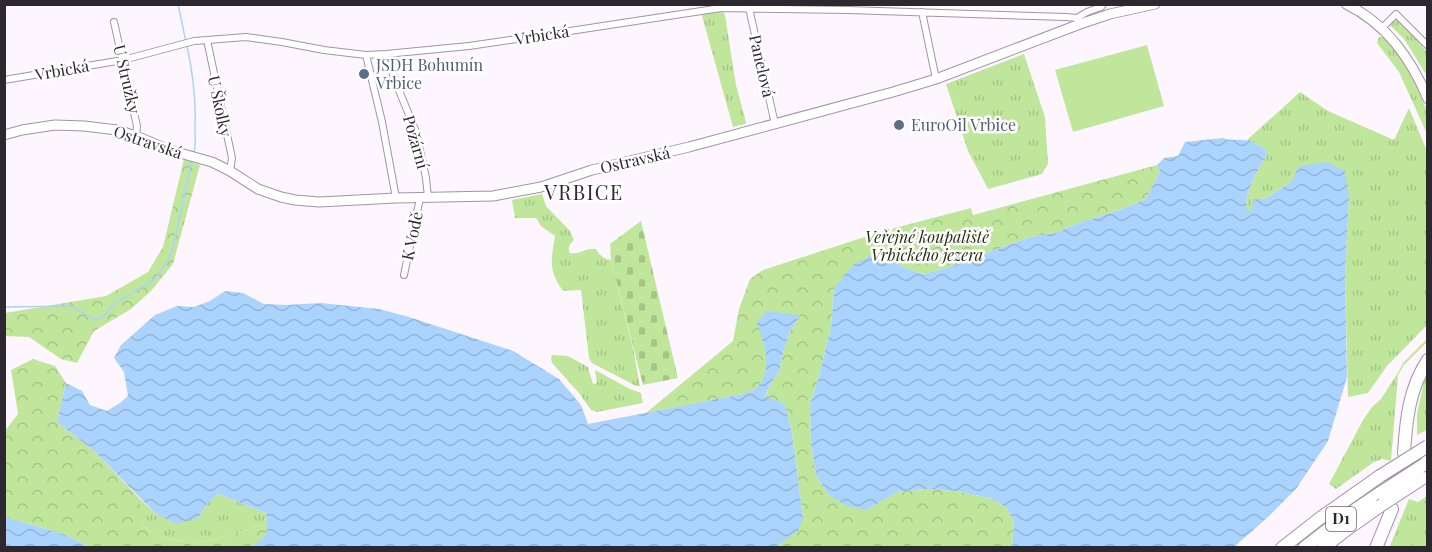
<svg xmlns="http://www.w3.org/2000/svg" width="1432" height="552" viewBox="0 0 1432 552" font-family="'Playfair Display',serif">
<defs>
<pattern id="grass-tufts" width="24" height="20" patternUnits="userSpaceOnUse" patternTransform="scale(1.5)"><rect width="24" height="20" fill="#c0e69c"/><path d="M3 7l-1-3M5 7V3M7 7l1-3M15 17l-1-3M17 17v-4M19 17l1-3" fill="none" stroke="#a5c587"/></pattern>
<pattern id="forest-crowns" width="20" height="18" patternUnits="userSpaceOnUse" patternTransform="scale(1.5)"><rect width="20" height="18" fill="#c0e69c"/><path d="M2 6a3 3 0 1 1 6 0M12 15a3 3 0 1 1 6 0" fill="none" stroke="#a5c587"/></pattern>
<pattern id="cemetery-stones" width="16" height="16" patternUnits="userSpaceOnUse" patternTransform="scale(1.5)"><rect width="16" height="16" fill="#c0e69c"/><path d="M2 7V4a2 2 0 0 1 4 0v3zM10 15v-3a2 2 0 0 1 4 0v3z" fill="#a5c587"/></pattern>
<pattern id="water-waves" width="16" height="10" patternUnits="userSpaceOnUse" patternTransform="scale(1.5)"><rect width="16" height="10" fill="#aad3fe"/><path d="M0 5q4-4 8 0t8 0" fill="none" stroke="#93b5da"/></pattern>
</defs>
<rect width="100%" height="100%" fill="#fdf6ff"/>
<path fill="url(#grass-tufts)" d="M 721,12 L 724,13 L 725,15 L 736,85 L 746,122 L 745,124 L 733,127 L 702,16 L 703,14 Z
M 1397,20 L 1402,22 L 1427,52 L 1427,76 L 1404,39 L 1390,25 L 1393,21 Z
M 1379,37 L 1385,37 L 1409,69 L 1427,111 L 1427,134 L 1399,72 L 1377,43 Z
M 1024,54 L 1045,117 L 1048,164 L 1042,174 L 988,189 L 968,151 L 946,84 Z
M 1300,92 L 1328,111 L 1394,140 L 1409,108 L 1427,151 L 1427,325 L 1387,366 L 1368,393 L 1348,397 L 1345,276 L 1349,197 L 1292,181 L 1265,199 L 1251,212 L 1246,210 C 1246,188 1258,171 1268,152 L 1259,145 L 1247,140 Z
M 542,194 L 546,206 L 570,231 L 574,240 C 570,244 567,247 570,253 C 579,255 587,247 596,249 C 600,256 604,259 611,260 L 633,348 L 640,386 L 636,386 L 592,363 L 589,358 L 581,290 L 563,291 C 548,270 551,261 555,236 L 541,226 L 536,218 L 515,218 L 512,200 Z
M 1427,339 L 1427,342 L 1404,365 L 1398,375 L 1391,461 L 1382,459 L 1374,462 L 1336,489 L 1329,484 L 1363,420 L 1372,407 L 1381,399 L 1399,371 L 1403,363 Z
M 552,355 L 568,356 L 588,367 L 593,384 L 597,383 L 595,370 L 630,389 L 641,393 L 643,403 L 597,412 L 591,410 L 579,393 L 552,363 L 551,359 Z
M 1427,365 L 1427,430 L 1417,435 L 1417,413 L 1423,387 L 1422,375 Z
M 218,494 L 266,513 L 267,523 L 216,540 L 191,543 L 157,536 L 140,524 L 140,499 L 155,513 L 198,518 L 209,502 Z
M 1427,496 L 1427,547 L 1400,547 L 1398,546 L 1397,547 L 1389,548 L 1409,499 L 1418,502 Z"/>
<path fill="url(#forest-crowns)" d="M 184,159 L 200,165 L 173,264 L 151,291 L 131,309 L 94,331 L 77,363 L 61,359 L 29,337 L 5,336 L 5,313 L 106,296 L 148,272 L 163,247 Z
M 1157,165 L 1160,171 L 1146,199 L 1122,209 L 1082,222 L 1055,233 L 1030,237 L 947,268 L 923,274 L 902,267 L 891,259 L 874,254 L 834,288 L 831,327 L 818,380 L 810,404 L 811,443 L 816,476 L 830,496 L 867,510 L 897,492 L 924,489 L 956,491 L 990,498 L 1006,507 L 1014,521 L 1012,547 L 774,547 L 780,544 L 803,518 L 792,433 L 785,404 L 765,397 L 771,383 L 779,372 L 783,353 L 790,332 L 800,315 L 758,323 C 764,342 774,372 756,388 C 753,391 747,392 743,394 L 646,413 L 733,341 L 739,309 L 750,279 L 763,270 L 883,231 L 971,208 L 973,215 Z
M 33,359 L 55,366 L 66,383 L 57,422 L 94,451 L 140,499 L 141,525 L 157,536 L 191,543 L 216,540 L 267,523 C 268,538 263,541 250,547 L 90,547 L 63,534 L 5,517 L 4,432 L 18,414 L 11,370 Z"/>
<path fill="url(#cemetery-stones)" d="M 641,221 L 678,378 L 643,385 L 611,260 L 610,244 Z"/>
<path fill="#c0e69c" d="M 1147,45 L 1164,106 L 1073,132 L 1055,70 Z"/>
<path fill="url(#water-waves)" d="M 1223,138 C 1230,141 1236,139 1244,140 C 1254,141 1261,146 1268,152 C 1258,171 1246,188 1246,209 L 1251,212 L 1252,204 L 1255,199 L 1265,199 L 1292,181 L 1299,166 L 1327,162 L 1345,171 L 1349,197 L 1345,276 L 1347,377 L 1328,441 L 1296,489 L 1267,518 L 1234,547 L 1012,547 L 1014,521 L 1006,507 L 990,498 L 956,491 L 924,489 L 897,492 L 867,510 L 847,506 L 830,496 L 816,476 L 811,443 L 810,404 L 818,380 L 831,327 L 834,288 L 853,265 L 874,254 L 891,259 L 902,267 L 923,274 L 947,268 L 1030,237 L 1055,233 L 1082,222 L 1122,209 L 1146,199 L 1160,171 L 1157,165 L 1164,158 L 1178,156 L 1185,142 Z
M 225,291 L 243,293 L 264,304 L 286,305 L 321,303 L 379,309 L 409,317 L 513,351 L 559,379 L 581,405 L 588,424 L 743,394 C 747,392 753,391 756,388 C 774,372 764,342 757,323 L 766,311 L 800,315 L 790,332 L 783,353 L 779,372 L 771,383 L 765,396 L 785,404 L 792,433 L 803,518 L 798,531 L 774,548 L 250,547 C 269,538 268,532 266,513 L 218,494 L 209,502 L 198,518 L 176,524 L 155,513 L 94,451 L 57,422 L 66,383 L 82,391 L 90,405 L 107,411 L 120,403 L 128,396 L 124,372 L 114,358 L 121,345 L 155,315 L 177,306 L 194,307 L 210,301 Z
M 5,517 L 63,534 L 90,547 L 5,547 Z"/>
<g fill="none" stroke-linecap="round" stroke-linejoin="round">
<path stroke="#aad3fe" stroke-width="1.5" d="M 178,4 L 186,42
M 187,46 C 193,73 196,100 195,128 C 195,136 196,144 194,152
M 4,307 L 71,306 L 96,320 L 102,318 L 114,304 L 155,279 L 167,262 L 173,248 L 192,159"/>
<defs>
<path id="street" d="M 749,8 L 775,124
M 922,12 L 936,79
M 1077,18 L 1087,12 L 1101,7 L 1103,4
M 114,22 L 137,126 L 136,136
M 1382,28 L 1396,14 L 1428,46
M 207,40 L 232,158 L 230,171
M 386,54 L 396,83 L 416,132 L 426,178 L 428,197
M 366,55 L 382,122 L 396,198
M 4,80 L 123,60 L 194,41 L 246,37 L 282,42 L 324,50 L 366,55 L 386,54 L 469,46 L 524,38 L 721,8 L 848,10 L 1066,17 L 1077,18 L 1080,24
M 404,275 L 420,198"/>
<path id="secondary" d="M 1346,4 C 1387,24 1411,59 1428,99
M 4,135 L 22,130 L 55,125 L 84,126 L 117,130 L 136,136 L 169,150 L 212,162 L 230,171 L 258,189 L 281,197 L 295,200 L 319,202 L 396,198 L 493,196 L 541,187 L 592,170 L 689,147 L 893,92 L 936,79 L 1080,24 L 1110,14 L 1155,4"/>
<path id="highway" d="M 1404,453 C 1406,421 1409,388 1428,360
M 1282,548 L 1319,519 L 1380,476
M 1304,548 L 1340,520 L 1380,493
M 1323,548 L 1346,530 L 1380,506
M 1376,548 L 1392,509"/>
</defs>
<use href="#street" stroke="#a393a8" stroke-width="8"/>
<use href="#secondary" stroke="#a393a8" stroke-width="11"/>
<use href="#highway" stroke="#a393a8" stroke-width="14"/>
<use href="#street" stroke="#fff" stroke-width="6"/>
<use href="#secondary" stroke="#fff" stroke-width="9"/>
<use href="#highway" stroke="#fff" stroke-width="12"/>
<defs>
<path id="highway-bridge" d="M 1380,476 L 1428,446
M 1380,493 L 1425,464
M 1380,506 L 1423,478"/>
</defs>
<use href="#highway-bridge" stroke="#a393a8" stroke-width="14" stroke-linecap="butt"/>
<use href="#highway-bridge" stroke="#fff" stroke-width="12"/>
</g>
<g fill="#5c6f8a" stroke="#fff" stroke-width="2">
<circle cx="364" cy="74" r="6"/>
<circle cx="899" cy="125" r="6"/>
</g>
<g text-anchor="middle" stroke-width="5" stroke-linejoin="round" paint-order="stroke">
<rect fill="#fff" stroke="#6c686d" stroke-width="1.5" x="1326" y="507" width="30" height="24" rx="4.5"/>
<g font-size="15" font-weight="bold" fill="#2d272f">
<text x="1341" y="524">D1</text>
</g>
<g font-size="16" fill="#2d272f" stroke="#fff">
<text transform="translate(542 35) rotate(-9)" y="6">Vrbická</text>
<text transform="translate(762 66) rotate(77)" y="6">Panelová</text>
<text transform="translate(62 70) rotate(-10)" y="6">Vrbická</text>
<text transform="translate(127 79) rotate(77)" y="6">U Stružky</text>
<text transform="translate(220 106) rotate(78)" y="6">U Školky</text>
<text transform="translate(148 142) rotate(19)" y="6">Ostravská</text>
<text transform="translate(416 142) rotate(74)" y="6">Požární</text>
<text transform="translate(635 160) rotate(-13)" y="6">Ostravská</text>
<text transform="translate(412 236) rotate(-78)" y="6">K Vodě</text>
</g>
<g font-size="16" fill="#4e5e75" stroke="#fff" text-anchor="start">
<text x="376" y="71">JSDH Bohumín<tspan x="376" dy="18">Vrbice</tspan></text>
<text x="911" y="131">EuroOil Vrbice</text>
</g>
<g font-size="16" font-style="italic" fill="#20310c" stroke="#fff">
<text x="927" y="243">Veřejné koupaliště<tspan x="927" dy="18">Vrbického jezera</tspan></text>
</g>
<g font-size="20" letter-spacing="1.5" fill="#2d272f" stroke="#fff">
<text x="584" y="200">VRBICE</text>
</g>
</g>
<rect width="1432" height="552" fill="none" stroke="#2d272f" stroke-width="12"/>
</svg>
